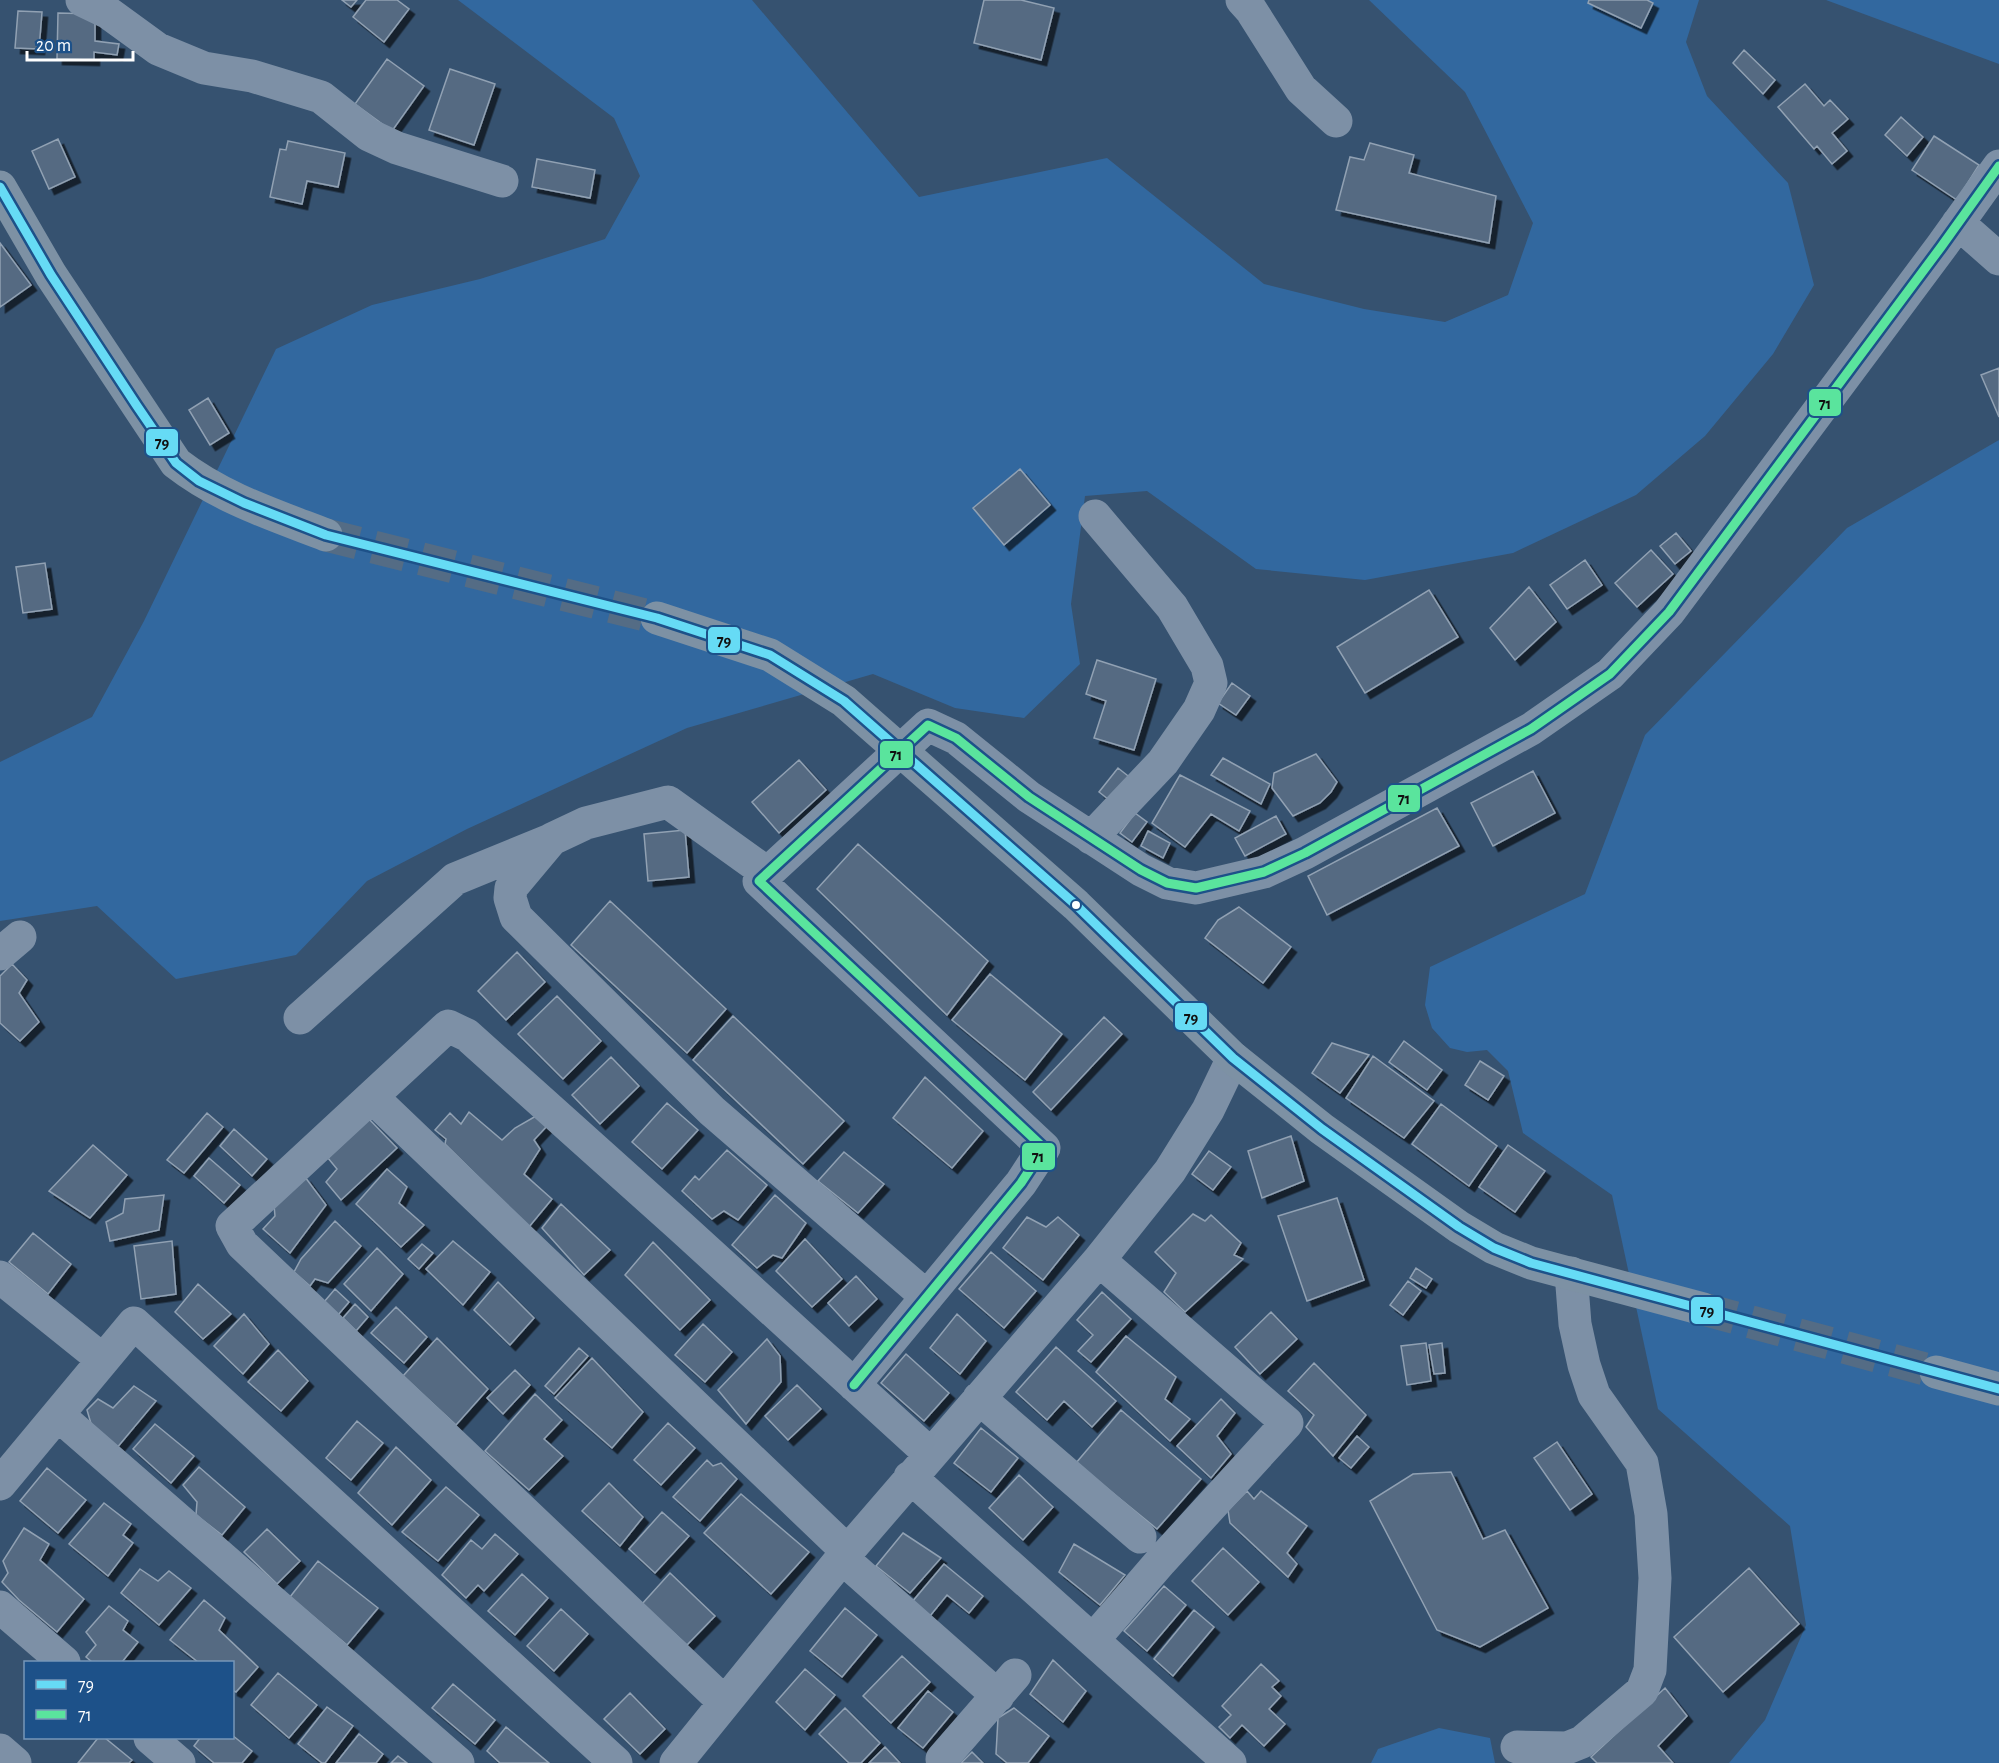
<svg xmlns="http://www.w3.org/2000/svg" width="1999" height="1763" viewBox="0 0 1999 1763" font-family="'Alegreya Sans',sans-serif">
<defs>
<filter id="shadow"><feDropShadow dx="5.5" dy="5.5" stdDeviation="0" flood-color="#0009"/></filter>
</defs>
<rect width="100%" height="100%" fill="#365270"/>
<path fill="#32689f" d="M 458,0 L 752,0 L 919,197 L 1107,158 L 1264,284 L 1364,309 L 1445,322 L 1508,295 L 1533,223 L 1465,92 L 1369,0 L 1699,0 L 1686,42 L 1707,96 L 1788,183 L 1814,285 L 1773,354 L 1705,436 L 1636,495 L 1513,553 L 1365,580 L 1256,569 L 1147,491 L 1085,496 L 1071,604 L 1080,664 L 1024,718 L 955,708 L 873,674 L 687,728 L 467,829 L 367,881 L 296,955 L 176,979 L 97,906 L 0,921 L 0,762 L 92,717 L 144,621 L 276,349 L 372,305 L 480,279 L 605,239 L 640,176 L 614,118 Z
M 1826,0 L 1999,0 L 1999,64 Z
M 1999,440 L 1999,1763 L 1729,1763 L 1765,1720 L 1806,1625 L 1790,1526 L 1658,1409 L 1612,1195 L 1523,1133 L 1508,1071 L 1487,1050 L 1467,1052 L 1450,1048 L 1432,1028 L 1425,1005 L 1430,967 L 1585,894 L 1645,735 L 1847,528 Z
M 1439,1728 L 1490,1738 L 1495,1763 L 1371,1763 L 1378,1749 Z"/>
<path fill="#546a82" stroke="#91a1b3" stroke-width="1.5" filter="url(#shadow)" d="M 342,0 L 357,0 L 351,7 Z
M 366,0 L 397,0 L 409,9 L 384,42 L 353,17 Z
M 984,0 L 1021,0 L 1054,8 L 1041,60 L 974,43 Z
M 1589,0 L 1647,0 L 1653,3 L 1641,28 L 1588,3 Z
M 18,11 L 42,12 L 39,49 L 15,48 Z
M 58,13 L 95,14 L 95,41 L 119,44 L 117,55 L 94,52 L 94,60 L 57,59 Z
M 1744,50 L 1775,80 L 1763,94 L 1733,63 Z
M 387,59 L 424,86 L 392,131 L 355,104 Z
M 450,69 L 495,84 L 474,145 L 429,130 Z
M 1805,84 L 1824,106 L 1830,100 L 1848,119 L 1832,133 L 1847,151 L 1832,164 L 1817,146 L 1814,149 L 1778,107 Z
M 1901,117 L 1923,137 L 1907,156 L 1885,135 Z
M 1934,136 L 1979,165 L 1957,200 L 1912,170 Z
M 58,139 L 75,177 L 49,189 L 32,151 Z
M 288,141 L 345,153 L 338,187 L 307,181 L 302,204 L 270,197 L 280,149 L 286,150 Z
M 1370,143 L 1414,155 L 1409,173 L 1496,196 L 1489,243 L 1336,210 L 1350,157 L 1364,160 Z
M 537,159 L 595,170 L 590,198 L 532,187 Z
M 0,243 L 31,285 L 0,307 Z
M 1999,368 L 1999,417 L 1981,375 Z
M 208,398 L 229,433 L 210,445 L 189,410 Z
M 1020,469 L 1050,505 L 1004,545 L 973,508 Z
M 1676,533 L 1691,551 L 1675,564 L 1660,546 Z
M 1651,550 L 1673,574 L 1637,607 L 1615,583 Z
M 1585,560 L 1602,585 L 1567,609 L 1550,585 Z
M 45,563 L 52,609 L 23,613 L 16,567 Z
M 1529,587 L 1556,622 L 1515,660 L 1490,628 Z
M 1429,590 L 1458,637 L 1365,693 L 1337,647 Z
M 1097,660 L 1156,679 L 1134,750 L 1094,738 L 1106,701 L 1086,694 Z
M 1232,683 L 1250,696 L 1236,715 L 1218,703 Z
M 1316,754 L 1337,782 L 1331,792 L 1320,803 L 1293,816 L 1272,788 L 1274,773 Z
M 1223,758 L 1270,784 L 1261,804 L 1211,775 Z
M 799,760 L 826,790 L 779,833 L 752,802 Z
M 1118,768 L 1132,779 L 1113,803 L 1099,792 Z
M 1533,771 L 1555,813 L 1493,846 L 1471,803 Z
M 1180,775 L 1250,811 L 1239,831 L 1211,814 L 1185,847 L 1152,823 Z
M 1437,808 L 1459,846 L 1327,915 L 1308,876 Z
M 1135,813 L 1147,822 L 1132,842 L 1120,833 Z
M 1276,816 L 1286,834 L 1245,856 L 1235,838 Z
M 685,830 L 689,877 L 648,881 L 644,834 Z
M 1148,831 L 1170,843 L 1163,858 L 1141,846 Z
M 858,844 L 988,961 L 947,1015 L 817,889 Z
M 610,901 L 726,1009 L 687,1053 L 571,945 Z
M 1239,907 L 1291,947 L 1263,983 L 1205,938 L 1218,920 Z
M 517,952 L 545,982 L 506,1020 L 478,991 Z
M 12,964 L 27,980 L 19,993 L 39,1022 L 20,1041 L 0,1023 L 0,976 Z
M 990,974 L 1062,1034 L 1025,1080 L 952,1020 Z
M 557,996 L 601,1041 L 563,1079 L 518,1034 Z
M 733,1016 L 844,1121 L 803,1164 L 693,1060 Z
M 1104,1017 L 1122,1034 L 1051,1110 L 1033,1092 Z
M 1404,1041 L 1442,1070 L 1427,1090 L 1389,1062 Z
M 1332,1043 L 1369,1055 L 1340,1093 L 1312,1073 Z
M 1373,1056 L 1434,1101 L 1404,1138 L 1346,1098 Z
M 611,1057 L 639,1086 L 600,1124 L 572,1095 Z
M 1480,1061 L 1504,1076 L 1488,1100 L 1465,1085 Z
M 925,1077 L 983,1131 L 952,1168 L 893,1118 Z
M 667,1103 L 698,1130 L 662,1169 L 632,1142 Z
M 1441,1104 L 1497,1146 L 1469,1186 L 1412,1144 Z
M 469,1112 L 502,1140 L 515,1128 L 536,1116 L 547,1126 L 534,1140 L 540,1149 L 524,1174 L 552,1199 L 529,1227 L 445,1144 L 446,1139 L 435,1130 L 450,1113 L 461,1124 Z
M 207,1113 L 223,1127 L 184,1173 L 167,1160 Z
M 369,1119 L 397,1148 L 341,1200 L 326,1182 L 337,1169 L 328,1158 Z
M 234,1129 L 267,1159 L 252,1176 L 220,1146 Z
M 1291,1136 L 1304,1181 L 1262,1198 L 1248,1151 Z
M 93,1145 L 127,1175 L 90,1218 L 49,1191 Z
M 1508,1145 L 1545,1171 L 1515,1212 L 1479,1187 Z
M 727,1150 L 767,1185 L 738,1220 L 724,1211 L 712,1219 L 682,1191 L 695,1176 L 699,1180 Z
M 1209,1151 L 1231,1167 L 1213,1190 L 1192,1174 Z
M 844,1152 L 884,1184 L 858,1213 L 818,1181 Z
M 209,1158 L 240,1185 L 224,1203 L 194,1176 Z
M 387,1169 L 407,1187 L 399,1203 L 424,1225 L 401,1247 L 356,1204 Z
M 305,1177 L 326,1205 L 290,1253 L 263,1229 L 275,1216 L 274,1205 Z
M 164,1195 L 159,1230 L 110,1241 L 106,1222 L 123,1213 L 125,1199 Z
M 775,1195 L 806,1223 L 782,1258 L 773,1255 L 757,1268 L 732,1245 Z
M 1337,1198 L 1364,1280 L 1307,1301 L 1278,1216 Z
M 561,1204 L 610,1250 L 584,1275 L 542,1228 Z
M 1193,1214 L 1205,1221 L 1211,1215 L 1241,1243 L 1234,1255 L 1243,1259 L 1185,1312 L 1164,1292 L 1176,1273 L 1155,1252 Z
M 1027,1217 L 1046,1227 L 1058,1217 L 1079,1235 L 1043,1280 L 1003,1248 Z
M 335,1221 L 361,1246 L 328,1283 L 315,1279 L 310,1286 L 294,1272 L 301,1259 Z
M 33,1233 L 71,1264 L 48,1294 L 9,1262 Z
M 805,1239 L 842,1279 L 812,1307 L 776,1271 Z
M 172,1241 L 176,1294 L 141,1299 L 134,1246 Z
M 453,1241 L 490,1272 L 463,1305 L 426,1269 Z
M 653,1242 L 710,1300 L 680,1330 L 625,1275 Z
M 422,1244 L 433,1253 L 419,1269 L 408,1259 Z
M 377,1248 L 403,1274 L 371,1311 L 344,1284 Z
M 991,1252 L 1036,1291 L 1004,1328 L 959,1289 Z
M 1416,1268 L 1432,1279 L 1426,1288 L 1410,1278 Z
M 856,1276 L 877,1299 L 849,1326 L 828,1303 Z
M 1408,1281 L 1421,1291 L 1403,1315 L 1390,1305 Z
M 498,1282 L 534,1318 L 510,1345 L 474,1310 Z
M 198,1284 L 231,1314 L 203,1339 L 175,1312 Z
M 335,1289 L 349,1302 L 338,1315 L 324,1302 Z
M 1102,1292 L 1131,1319 L 1091,1362 L 1078,1351 L 1093,1335 L 1077,1320 Z
M 355,1304 L 368,1317 L 356,1331 L 343,1318 Z
M 396,1307 L 427,1337 L 404,1363 L 371,1333 Z
M 1271,1312 L 1297,1339 L 1260,1374 L 1235,1347 Z
M 244,1314 L 269,1344 L 243,1374 L 214,1346 Z
M 957,1314 L 986,1341 L 960,1374 L 930,1348 Z
M 703,1324 L 732,1352 L 705,1382 L 675,1355 Z
M 1126,1336 L 1176,1377 L 1165,1399 L 1190,1419 L 1170,1441 L 1096,1372 Z
M 437,1338 L 488,1389 L 456,1425 L 403,1376 Z
M 767,1339 L 780,1356 L 781,1382 L 746,1424 L 718,1390 Z
M 1426,1343 L 1431,1381 L 1407,1385 L 1401,1346 Z
M 1442,1343 L 1445,1373 L 1434,1374 L 1429,1345 Z
M 1056,1347 L 1116,1401 L 1092,1427 L 1064,1401 L 1047,1420 L 1016,1392 Z
M 579,1348 L 588,1356 L 554,1394 L 545,1386 Z
M 278,1350 L 308,1381 L 281,1411 L 248,1382 Z
M 906,1354 L 949,1393 L 924,1421 L 881,1383 Z
M 592,1358 L 643,1412 L 612,1448 L 555,1398 Z
M 1314,1363 L 1366,1415 L 1333,1456 L 1306,1427 L 1314,1415 L 1288,1391 Z
M 515,1370 L 530,1385 L 503,1414 L 487,1398 Z
M 797,1385 L 821,1409 L 788,1440 L 765,1416 Z
M 134,1386 L 156,1401 L 116,1449 L 92,1427 L 87,1410 L 98,1399 L 113,1408 Z
M 535,1394 L 562,1420 L 544,1439 L 563,1456 L 529,1490 L 485,1451 Z
M 1221,1399 L 1235,1413 L 1217,1436 L 1231,1454 L 1211,1478 L 1177,1446 Z
M 1121,1410 L 1201,1479 L 1157,1529 L 1076,1463 Z
M 357,1421 L 383,1443 L 351,1480 L 326,1458 Z
M 668,1423 L 695,1448 L 661,1485 L 634,1460 Z
M 155,1424 L 194,1456 L 171,1483 L 133,1449 Z
M 981,1428 L 1018,1458 L 991,1492 L 954,1463 Z
M 1357,1436 L 1369,1447 L 1351,1468 L 1339,1458 Z
M 1557,1442 L 1592,1494 L 1570,1510 L 1534,1458 Z
M 396,1447 L 431,1480 L 392,1525 L 358,1493 Z
M 707,1460 L 713,1466 L 721,1463 L 737,1479 L 700,1521 L 673,1497 Z
M 199,1467 L 245,1507 L 222,1535 L 196,1515 L 197,1502 L 183,1485 Z
M 47,1468 L 86,1500 L 58,1533 L 20,1501 Z
M 1451,1472 L 1483,1539 L 1505,1530 L 1548,1608 L 1480,1647 L 1437,1630 L 1370,1501 L 1413,1474 Z
M 1019,1475 L 1053,1507 L 1023,1540 L 989,1508 Z
M 609,1483 L 643,1517 L 620,1546 L 582,1511 Z
M 446,1487 L 479,1515 L 438,1561 L 402,1532 Z
M 1247,1491 L 1254,1499 L 1261,1491 L 1307,1526 L 1287,1553 L 1297,1564 L 1288,1577 L 1230,1523 L 1228,1510 Z
M 741,1494 L 809,1552 L 771,1594 L 704,1533 Z
M 104,1503 L 131,1524 L 123,1535 L 133,1543 L 108,1576 L 69,1544 Z
M 662,1512 L 689,1536 L 655,1573 L 629,1549 Z
M 24,1528 L 49,1544 L 40,1560 L 84,1599 L 57,1632 L 19,1600 L 2,1582 L 8,1573 L 3,1561 Z
M 267,1529 L 300,1561 L 277,1584 L 244,1552 Z
M 903,1533 L 941,1558 L 910,1593 L 876,1566 Z
M 495,1534 L 518,1554 L 484,1591 L 478,1585 L 466,1598 L 442,1575 L 471,1540 L 482,1549 Z
M 1074,1544 L 1125,1575 L 1100,1605 L 1059,1572 Z
M 1223,1548 L 1259,1582 L 1228,1615 L 1192,1581 Z
M 318,1561 L 378,1608 L 347,1645 L 290,1597 Z
M 944,1564 L 983,1596 L 969,1613 L 947,1595 L 930,1616 L 912,1602 Z
M 1749,1568 L 1799,1624 L 1723,1692 L 1674,1637 Z
M 140,1569 L 158,1581 L 169,1571 L 191,1588 L 159,1625 L 121,1593 Z
M 670,1573 L 715,1616 L 687,1645 L 642,1604 Z
M 522,1574 L 548,1598 L 515,1635 L 488,1611 Z
M 1164,1586 L 1186,1605 L 1147,1651 L 1124,1631 Z
M 204,1600 L 225,1618 L 219,1630 L 258,1667 L 236,1692 L 232,1690 L 232,1662 L 198,1662 L 170,1640 Z
M 109,1606 L 128,1621 L 123,1630 L 138,1642 L 122,1662 L 92,1662 L 86,1657 L 96,1645 L 86,1632 Z
M 845,1608 L 877,1635 L 842,1677 L 810,1651 Z
M 561,1609 L 588,1634 L 554,1671 L 527,1646 Z
M 1194,1610 L 1214,1627 L 1173,1676 L 1154,1659 Z
M 902,1656 L 930,1682 L 891,1723 L 863,1696 Z
M 1053,1660 L 1086,1691 L 1063,1722 L 1030,1694 Z
M 1261,1664 L 1279,1681 L 1272,1687 L 1281,1696 L 1269,1709 L 1285,1724 L 1264,1746 L 1242,1725 L 1230,1738 L 1219,1727 L 1231,1715 L 1222,1706 Z
M 805,1669 L 835,1695 L 805,1730 L 776,1702 Z
M 278,1673 L 317,1705 L 289,1738 L 251,1705 Z
M 453,1684 L 495,1720 L 475,1744 L 432,1708 Z
M 1665,1688 L 1687,1716 L 1658,1746 L 1673,1763 L 1597,1763 L 1591,1757 Z
M 928,1691 L 953,1712 L 923,1748 L 898,1728 Z
M 630,1693 L 665,1729 L 640,1754 L 604,1719 Z
M 327,1707 L 353,1726 L 325,1763 L 322,1763 L 298,1744 Z
M 845,1708 L 880,1743 L 861,1763 L 849,1763 L 819,1734 Z
M 1014,1708 L 1049,1736 L 1028,1763 L 1007,1763 L 996,1754 L 998,1718 Z
M 506,1727 L 549,1763 L 500,1763 L 487,1751 Z
M 359,1734 L 383,1754 L 376,1763 L 336,1763 Z
M 232,1735 L 252,1751 L 242,1763 L 214,1763 L 194,1746 L 200,1738 L 232,1738 Z
M 98,1738 L 105,1738 L 132,1760 L 129,1763 L 78,1763 Z
M 885,1747 L 900,1763 L 869,1763 Z
M 972,1752 L 983,1763 L 961,1763 Z
M 398,1756 L 407,1763 L 391,1763 Z"/>
<g fill="none" stroke-linecap="round" stroke-linejoin="round">
<path stroke="#546c85" stroke-width="33" stroke-dasharray="33 16" stroke-linecap="butt" d="M 326,535 L 657,618
M 1703,1309 L 1936,1372"/>
<path stroke="#7d90a6" stroke-width="33" d="M 82,0 L 107,12 L 158,49 L 204,68 L 252,76 L 321,97 L 369,135 L 397,148 L 502,181
M 1242,0 L 1251,10 L 1301,89 L 1336,121
M 1958,223 L 1999,259
M 1091,838 L 1163,762 L 1199,710 L 1211,683 L 1207,666 L 1172,607 L 1095,516
M 767,873 L 668,802 L 586,823 L 552,839 L 511,888 L 510,898 L 516,917 L 712,1111 L 927,1297
M 0,954 L 20,937
M 300,1018 L 455,879 L 548,841
M 372,1097 L 848,1552
M 0,1277 L 103,1360
M 854,1385 L 1021,1183 L 1044,1148 L 759,881 L 928,725 L 956,738 L 1029,797 L 1141,870 L 1167,883 L 1196,888 L 1264,872 L 1305,853 L 1531,729 L 1610,674 L 1669,612 L 1941,247 L 1999,166
M 979,1398 L 1140,1537
M 58,1415 L 458,1763
M 910,1477 L 1230,1763
M 0,1484 L 134,1323 L 616,1763
M 842,1558 L 998,1696
M 0,1607 L 64,1662
M 1093,1640 L 1161,1561 L 1287,1423 L 1099,1260
M 724,1702 L 242,1244 L 232,1226 L 448,1026 L 467,1035 L 680,1226 L 930,1454
M 150,1738 L 179,1763
M 1517,1747 L 1567,1748 L 1582,1742 L 1642,1691 L 1650,1670 L 1655,1578 L 1651,1514 L 1642,1463 L 1594,1395 L 1584,1365 L 1575,1324 L 1571,1273
M 0,1750 L 15,1763
M 942,1759 L 1015,1675
M 676,1763 L 842,1558 L 1099,1260 L 1170,1171 L 1208,1110 L 1233,1058"/>
<path stroke="#7d91a4" stroke-width="33" d="M 0,187 L 51,275 L 176,463 C 221,498 274,515 326,535
M 657,618 L 770,655 L 844,701 L 1076,905 L 1233,1058 L 1322,1129 L 1459,1227 L 1494,1248 L 1531,1263 L 1703,1309
M 1936,1372 L 1999,1389"/>
<defs>
<path id="bus-1" d="M 0,187 L 51,275 L 137,406 L 176,463 L 199,481 L 244,503 L 326,535 L 657,618 L 770,655 L 844,701 L 1076,905 L 1233,1058 L 1322,1129 L 1459,1227 L 1494,1248 L 1531,1263 L 1999,1389"/>
<path id="bus-2" d="M 854,1385 L 1021,1183 L 1044,1148 L 759,881 L 928,725 L 956,738 L 1029,797 L 1141,870 L 1167,883 L 1196,888 L 1264,872 L 1305,853 L 1531,729 L 1610,674 L 1669,612 L 1941,247 L 1999,166"/>
</defs>
<use href="#bus-1" stroke="#1d5189" stroke-width="14"/>
<use href="#bus-2" stroke="#1d5189" stroke-width="14"/>
<use href="#bus-1" stroke="#66dbf5" stroke-width="9"/>
<use href="#bus-2" stroke="#5ae49d" stroke-width="9"/>
</g>
<circle fill="#fff" stroke="#1d5189" stroke-width="2" cx="1076" cy="905" r="5"/>
<g stroke="#1d5189" stroke-width="2">
<rect x="1808" y="388" width="34" height="29" rx="6" fill="#5ae49d"/>
<rect x="145" y="428" width="34" height="29" rx="6" fill="#66dbf5"/>
<rect x="707" y="626" width="34" height="28" rx="6" fill="#66dbf5"/>
<rect x="879" y="740" width="35" height="29" rx="6" fill="#5ae49d"/>
<rect x="1387" y="784" width="34" height="29" rx="6" fill="#5ae49d"/>
<rect x="1174" y="1002" width="34" height="29" rx="6" fill="#66dbf5"/>
<rect x="1021" y="1142" width="35" height="29" rx="6" fill="#5ae49d"/>
<rect x="1690" y="1296" width="34" height="29" rx="6" fill="#66dbf5"/>
</g>
<g font-size="16" text-anchor="middle" font-weight="bold" fill="#111">
<text x="1825" y="409">71</text>
<text x="162" y="448">79</text>
<text x="724" y="646">79</text>
<text x="896" y="760">71</text>
<text x="1404" y="804">71</text>
<text x="1191" y="1023">79</text>
<text x="1038" y="1162">71</text>
<text x="1707" y="1316">79</text>
</g>
<rect x="24" y="1661" width="210" height="78" fill="#1d5189" stroke="#7797b8" stroke-width="1.5"/>
<rect x="36" y="1680" width="30" height="9" fill="#66dbf5" stroke="#7797b8" stroke-width="1.5"/>
<text x="78" y="1691" font-size="18" fill="#ffffff">79</text>
<rect x="36" y="1710" width="30" height="9" fill="#5ae49d" stroke="#7797b8" stroke-width="1.5"/>
<text x="78" y="1721" font-size="18" fill="#ffffff">71</text>
<path d="M27 51v9h106v-9" fill="none" stroke="#ffffff" stroke-width="3"/>
<text x="36" y="51" font-size="18" fill="#ffffff" stroke="#1d5189" stroke-width="4.5" paint-order="stroke">20 m</text>
</svg>
